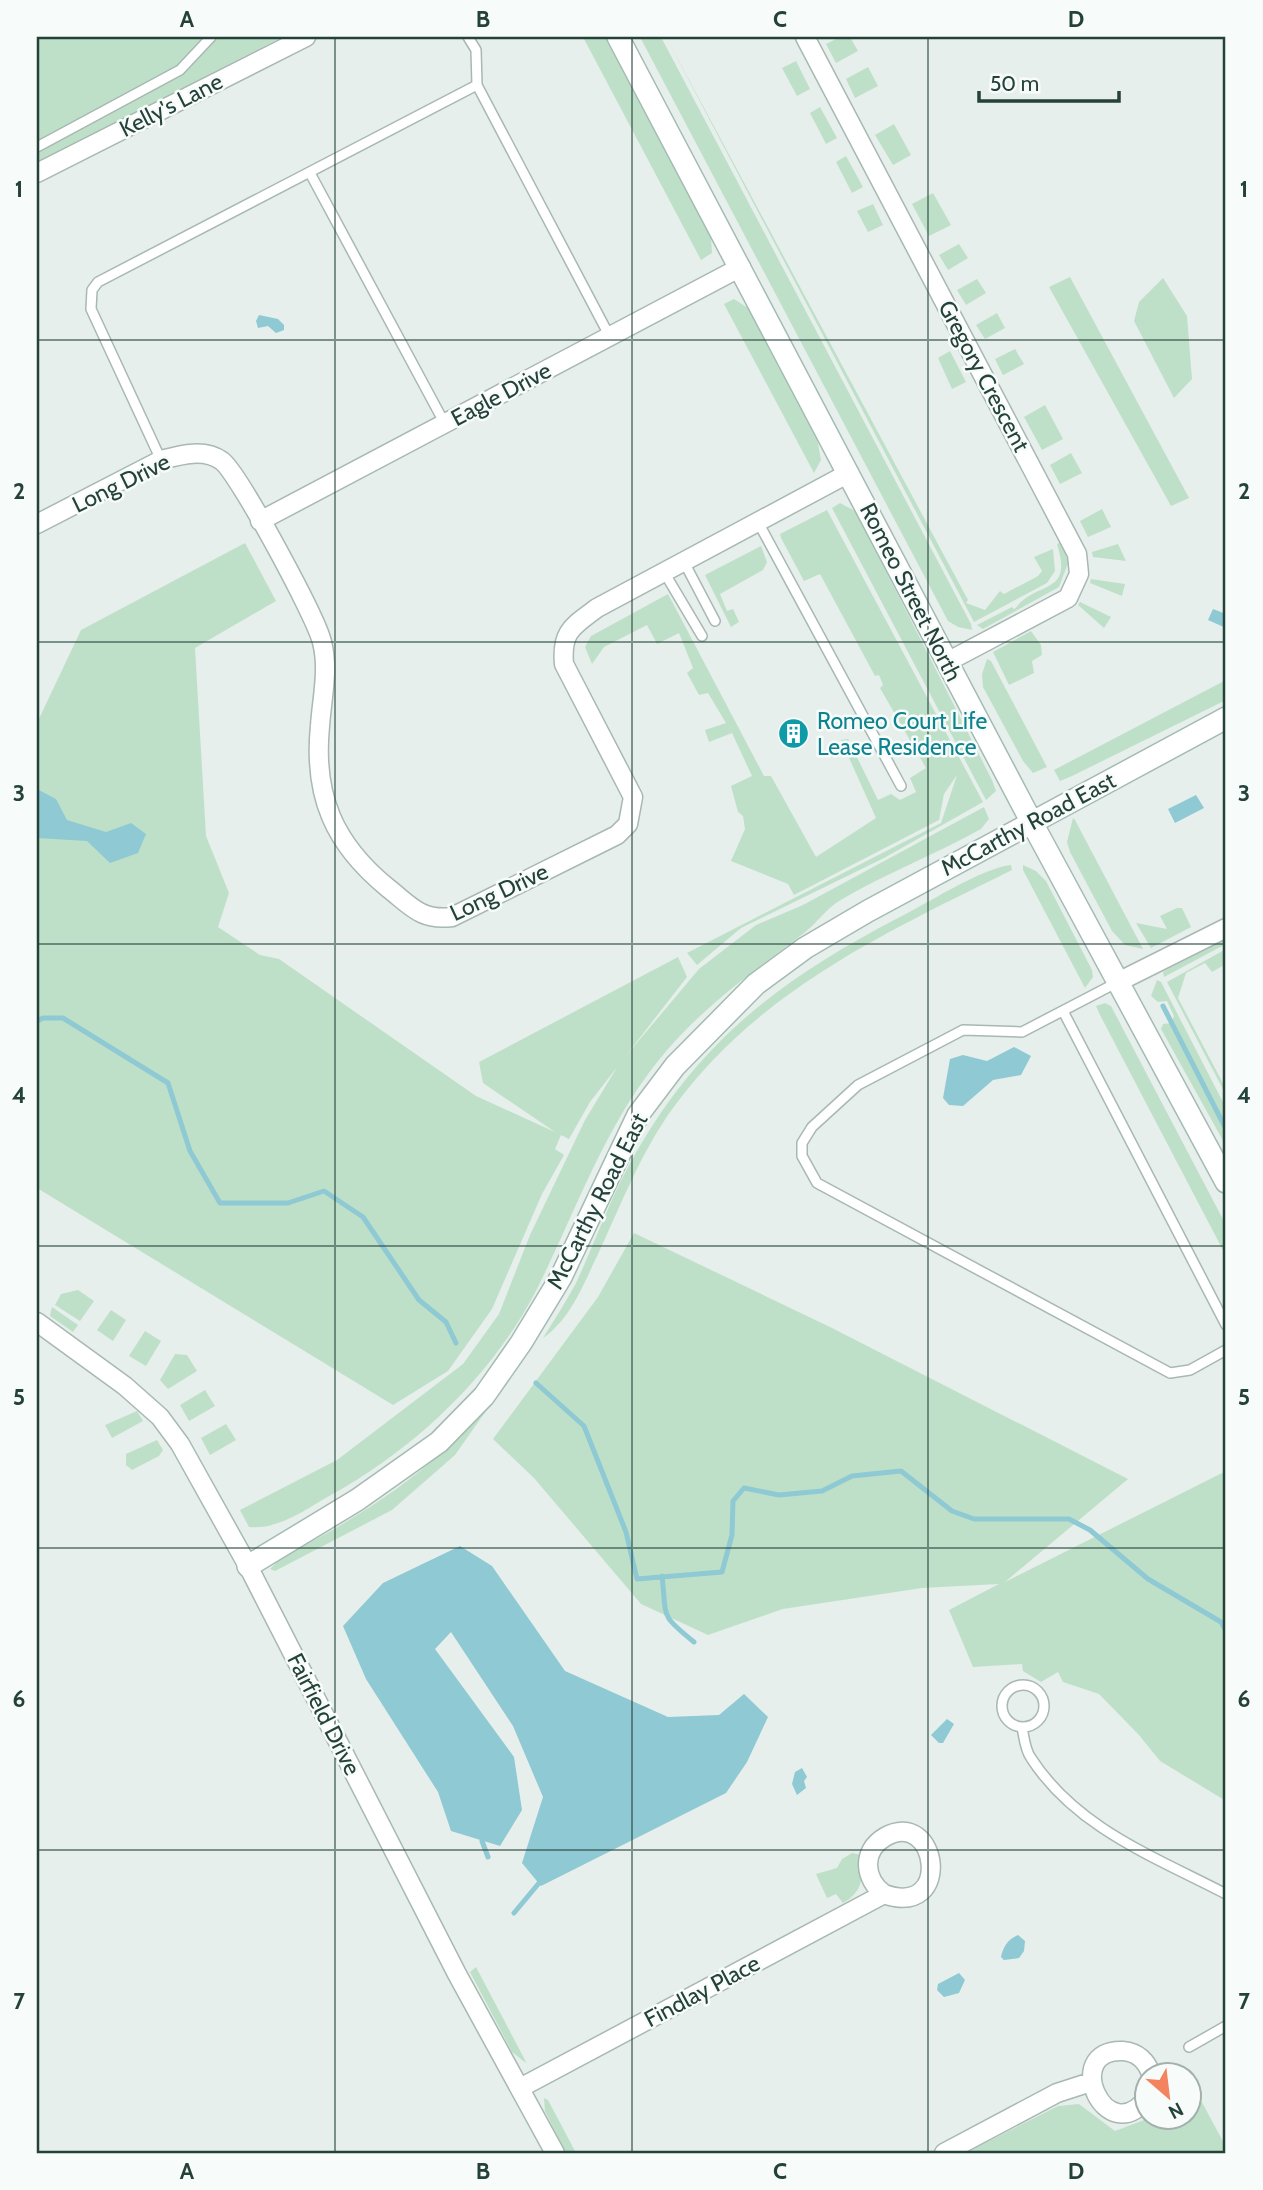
<svg xmlns="http://www.w3.org/2000/svg" width="1263" height="2190" viewBox="0 0 1263 2190" font-family="Cabin,sans-serif">
<rect width="100%" height="100%" fill="#e6efeb"/>
<path fill="#bfe0c8" d="M 37,37 L 282,37 L 37,163 Z
M 583,37 L 605,37 L 711,237 L 712,253 L 701,260 Z
M 640,37 L 661,37 L 971,624 L 972,630 L 958,627 L 948,621 Z
M 666,37 L 968,600 L 966,603 L 985,610 L 1000,591 L 1004,594 L 1038,576 L 1042,571 L 1034,557 L 1053,549 L 1055,571 L 1047,583 L 974,622 Z
M 840,37 L 850,37 L 858,51 L 836,63 L 826,44 Z
M 796,61 L 810,89 L 797,96 L 782,68 Z
M 868,67 L 878,86 L 855,98 L 846,79 Z
M 820,107 L 837,138 L 826,144 L 810,113 Z
M 894,124 L 911,155 L 893,165 L 875,135 Z
M 846,156 L 863,187 L 852,193 L 836,162 Z
M 933,193 L 951,225 L 929,236 L 912,204 Z
M 873,204 L 883,225 L 868,232 L 857,211 Z
M 959,244 L 968,258 L 948,270 L 939,255 Z
M 1070,277 L 1189,498 L 1171,506 L 1049,287 Z
M 1163,278 L 1187,316 L 1192,379 L 1174,398 L 1134,321 L 1139,302 Z
M 977,279 L 986,293 L 966,305 L 957,290 Z
M 734,299 L 748,308 L 817,438 L 821,460 L 814,473 L 724,304 Z
M 997,313 L 1005,328 L 985,339 L 976,325 Z
M 1015,349 L 1024,364 L 1003,375 L 995,359 Z
M 950,351 L 966,382 L 952,389 L 938,358 Z
M 1045,405 L 1063,439 L 1042,450 L 1024,417 Z
M 1071,453 L 1082,473 L 1060,484 L 1050,465 Z
M 840,503 L 855,511 L 860,520 L 992,780 L 996,791 L 986,800 L 832,508 Z
M 1102,509 L 1111,527 L 1088,537 L 1080,521 Z
M 827,510 L 983,802 L 884,858 L 741,928 L 697,965 L 687,953 L 941,823 L 957,775 L 944,794 L 939,820 L 794,895 L 788,884 L 731,861 L 745,829 L 743,816 L 738,812 L 731,786 L 752,776 L 732,733 L 709,742 L 705,730 L 726,723 L 708,693 L 699,695 L 687,673 L 693,668 L 679,633 L 657,644 L 647,625 L 604,647 L 592,664 L 585,647 L 591,636 L 668,594 L 764,776 L 771,776 L 816,857 L 876,818 L 841,740 L 848,739 L 878,800 L 891,794 L 900,800 L 916,792 L 910,778 L 926,768 L 880,688 L 883,685 L 879,675 L 875,676 L 820,574 L 804,581 L 781,538 L 780,534 Z
M 1063,541 L 1068,563 L 1059,587 L 983,629 L 977,625 L 1012,607 L 1014,609 C 1016,608 1018,605 1020,603 C 1043,581 1072,593 1057,544 Z
M 245,543 L 276,601 L 195,648 L 206,836 L 229,893 L 218,927 L 260,955 L 279,959 L 476,1096 L 555,1132 L 483,1083 L 479,1062 L 678,957 L 687,977 L 590,1102 L 569,1139 L 561,1135 L 555,1149 L 564,1155 L 542,1194 L 492,1309 L 448,1371 L 393,1405 L 37,1188 L 37,723 L 81,630 Z
M 1118,544 L 1126,561 L 1093,557 L 1092,552 Z
M 761,546 L 767,562 L 763,570 L 720,594 L 727,611 L 733,609 L 739,622 L 731,627 L 705,575 Z
M 1091,579 L 1125,584 L 1122,596 L 1090,583 Z
M 1080,602 L 1111,617 L 1104,628 L 1078,605 Z
M 1031,631 L 1041,645 L 1042,655 L 1032,661 L 1034,673 L 1009,685 L 993,652 Z
M 987,659 L 991,661 L 1047,767 L 1033,773 L 1023,761 L 983,687 L 982,674 Z
M 1226,680 L 1226,700 L 1222,702 L 1072,776 L 1060,781 L 1054,770 Z
M 984,807 L 989,819 L 981,829 C 936,854 882,875 839,901 C 826,909 817,923 804,933 C 756,970 709,1002 668,1049 C 607,1119 578,1207 537,1289 C 493,1375 415,1449 331,1495 C 306,1509 279,1530 249,1527 L 240,1510 L 337,1460 L 463,1364 L 499,1314 L 530,1235 L 585,1120 L 619,1064 L 699,969 L 756,925 L 803,905 Z
M 1073,818 L 1075,820 L 1143,949 L 1125,945 L 1112,931 L 1070,852 L 1067,842 Z
M 1011,865 L 1012,870 C 885,933 759,990 673,1108 C 641,1152 621,1205 598,1254 C 584,1283 571,1319 543,1338 C 554,1320 566,1302 576,1283 C 594,1245 608,1204 628,1167 C 694,1045 776,982 896,919 C 927,904 979,869 1011,865 Z
M 1023,865 L 1036,871 L 1046,881 L 1092,970 L 1093,977 L 1085,988 L 1023,870 Z
M 1177,908 L 1182,908 L 1191,927 L 1151,948 L 1136,923 L 1167,929 L 1160,916 Z
M 1226,939 L 1226,944 L 1164,977 L 1163,972 L 1168,969 Z
M 1226,949 L 1226,964 L 1212,972 L 1205,963 L 1186,973 L 1178,998 L 1226,1089 L 1226,1095 L 1167,982 Z
M 1157,980 L 1161,982 L 1226,1108 L 1226,1146 L 1161,1029 L 1163,1024 L 1171,1023 L 1174,1016 L 1167,1001 L 1158,1002 L 1151,996 Z
M 1105,1003 L 1111,1006 L 1226,1225 L 1226,1256 L 1100,1015 L 1096,1006 Z
M 634,1233 L 830,1327 L 1128,1479 L 1005,1582 L 1226,1471 L 1226,1801 L 1160,1761 L 1139,1735 L 1099,1694 L 1063,1682 L 1058,1672 L 1041,1682 L 1023,1671 L 1022,1664 L 973,1667 L 949,1610 L 999,1584 L 922,1588 L 783,1609 L 708,1635 L 641,1604 L 534,1478 L 493,1439 L 598,1297 Z
M 78,1290 L 94,1301 L 80,1321 L 55,1305 L 61,1294 Z
M 52,1307 L 78,1325 L 73,1332 L 50,1316 Z
M 111,1310 L 126,1320 L 113,1341 L 97,1330 Z
M 145,1331 L 161,1341 L 146,1366 L 129,1356 Z
M 175,1354 L 187,1355 L 197,1371 L 168,1389 L 160,1380 Z
M 205,1390 L 215,1406 L 189,1421 L 180,1405 Z
M 137,1411 L 143,1421 L 112,1438 L 105,1425 Z
M 486,1411 L 455,1455 L 392,1510 L 275,1571 L 270,1569 L 281,1558 C 365,1514 419,1479 486,1411 Z
M 226,1424 L 236,1440 L 210,1455 L 201,1438 Z
M 157,1440 L 163,1450 L 159,1456 L 132,1470 L 126,1465 L 126,1454 Z
M 852,1853 L 861,1855 C 863,1876 864,1891 843,1903 L 836,1894 L 827,1898 L 816,1874 L 837,1868 L 842,1859 Z
M 476,1967 L 525,2060 L 526,2063 L 512,2052 L 470,1972 Z
M 1190,2080 L 1226,2147 L 1226,2153 L 965,2153 L 1058,2106 L 1079,2104 L 1115,2131 L 1152,2117 L 1190,2116 Z
M 544,2098 L 548,2100 L 576,2153 L 566,2153 L 545,2111 Z"/>
<path fill="#8ec9d4" d="M 259,315 L 278,319 L 284,325 L 284,330 L 276,333 L 268,326 L 258,328 L 256,321 Z
M 1213,609 L 1226,614 L 1226,628 L 1208,620 Z
M 37,789 L 56,799 L 67,820 L 106,832 L 131,823 L 146,834 L 138,853 L 110,863 L 87,841 L 37,838 Z
M 1196,795 L 1204,808 L 1175,823 L 1168,809 Z
M 1014,1047 L 1031,1056 L 1021,1075 L 993,1080 L 963,1106 L 949,1105 L 943,1098 L 950,1059 L 963,1055 L 987,1061 Z
M 460,1546 L 492,1566 L 565,1671 L 668,1717 L 719,1715 L 744,1694 L 768,1717 L 747,1762 L 726,1793 L 541,1886 L 522,1863 L 543,1797 L 513,1726 L 451,1632 L 435,1649 L 514,1757 L 522,1810 L 500,1846 L 451,1831 L 438,1792 L 366,1679 L 343,1626 L 383,1583 Z
M 947,1719 L 954,1724 L 943,1743 L 939,1743 L 931,1735 Z
M 802,1768 L 807,1777 L 804,1781 L 806,1788 L 797,1795 L 792,1784 L 795,1772 Z
M 1018,1935 L 1025,1941 L 1024,1951 L 1019,1958 L 1004,1960 L 1001,1957 C 1003,1947 1008,1939 1018,1935 Z
M 959,1973 L 965,1980 L 959,1993 L 944,1997 L 937,1990 L 938,1984 Z"/>
<g fill="none" stroke-linecap="round" stroke-linejoin="round">
<path stroke="#8ec9d4" stroke-width="5" d="M 1163,1006 L 1226,1129
M 37,1021 L 43,1018 L 63,1018 L 168,1083 L 190,1151 L 220,1203 L 288,1203 L 324,1191 L 363,1217 L 419,1300 L 446,1322 L 456,1343
M 536,1383 L 584,1426 L 626,1532 L 637,1579 L 722,1572 L 732,1535 L 733,1501 L 744,1488 L 779,1495 L 822,1491 L 852,1476 L 901,1471 L 952,1511 L 974,1519 L 1069,1519 L 1090,1530 L 1148,1579 L 1221,1622 L 1226,1631
M 662,1576 C 667,1618 659,1614 694,1642
M 482,1841 L 488,1857
M 514,1913 L 539,1883"/>
<defs>
<path id="lane" d="M 468,37 L 476,50 L 477,85
M 37,147 L 180,70 L 211,37
M 310,173 L 445,424
M 161,460 L 91,309 L 92,290 L 98,282 L 477,85 L 610,337
M 758,522 L 901,786
M 684,562 L 715,621
M 664,572 L 702,636
M 1118,982 L 1022,1032 L 963,1030 L 858,1085 L 812,1127 L 802,1143 L 802,1156 L 817,1183 L 1170,1373 L 1190,1370 L 1226,1350
M 1063,1011 L 1226,1325
M1002 1706a21 21 0 1 1 42 0a21 21 0 1 1-42 0Z
M 1022,1727 C 1024,1737 1025,1750 1031,1758 C 1076,1828 1155,1857 1226,1894
M 1189,2047 L 1226,2026"/>
<path id="street" d="M 805,37 L 1077,554 L 1079,574 L 1068,598 L 947,662
M 37,173 L 306,37
M 260,521 L 741,267
M 37,524 L 161,460 C 180,455 204,448 222,461 C 239,474 316,617 322,642 C 329,670 322,697 320,726 C 313,796 334,844 388,888 C 411,906 421,921 452,917 L 617,835 L 628,824 L 633,797 L 564,664 C 561,631 573,626 597,608 L 849,473
M 1120,981 L 1226,928
M 37,1322 L 125,1386 L 160,1417 L 180,1444 L 248,1566 L 457,1974 L 555,2153
M 520,2088 L 884,1894 C 954,1919 938,1807 885,1837 C 861,1851 864,1879 884,1894
M 1148,2097 C 1106,2153 1060,2048 1123,2051 C 1138,2052 1147,2062 1151,2074
M 944,2153 L 1057,2093 L 1091,2082"/>
<path id="secondary" d="M 618,37 L 1031,821 L 1226,1182
M 248,1566 L 357,1500 L 439,1442 L 484,1396 L 521,1343 L 561,1277 L 638,1115 L 675,1066 L 756,984 L 805,948 L 868,911 L 1226,718"/>
</defs>
<use href="#lane" stroke="#a8b8b2" stroke-width="12"/>
<use href="#street" stroke="#a8b8b2" stroke-width="21"/>
<use href="#secondary" stroke="#a4bbb3" stroke-width="24"/>
<use href="#lane" stroke="#fff" stroke-width="9"/>
<use href="#street" stroke="#fff" stroke-width="18"/>
<use href="#secondary" stroke="#fff" stroke-width="21"/>
</g>
<path fill="none" stroke="#24423a" stroke-width="2" stroke-opacity="0.55" d="M 335,37 L 335,2153M 632,37 L 632,2153M 928,37 L 928,2153M 37,340 L 1226,340M 37,642 L 1226,642M 37,944 L 1226,944M 37,1246 L 1226,1246M 37,1548 L 1226,1548M 37,1850 L 1226,1850"/>
<defs>
<symbol id="building-disc" viewBox="-11 -11 22 22"><circle r="9.5" fill="#0f9aa8" stroke="#f7fbf9"/><path d="M-4-6H4V6H1V3H-1V6H-4ZM-2.5-4.3h1.7v1.8h-1.7ZM.8-4.3h1.7v1.8H.8ZM-2.5-1h1.7V.8h-1.7ZM.8-1h1.7V.8H.8Z" fill="#fff"/></symbol>
</defs>
<g fill-rule="evenodd">
<use href="#building-disc" x="776" y="716" width="35" height="35"/>
</g>
<g text-anchor="middle" stroke-width="5" stroke-linejoin="round" paint-order="stroke">
<g font-size="23" fill="#24423a" stroke="#f7fbf9">
<text transform="translate(171 105) rotate(-27)" y="8">Kelly's Lane</text>
<text transform="translate(984 376) rotate(62)" y="8">Gregory Crescent</text>
<text transform="translate(501 394) rotate(-28)" y="8">Eagle Drive</text>
<text transform="translate(121 483) rotate(-26)" y="8">Long Drive</text>
<text transform="translate(911 592) rotate(63)" y="8">Romeo Street North</text>
<text transform="translate(1028 824) rotate(-28)" y="8">McCarthy Road East</text>
<text transform="translate(499 892) rotate(-25)" y="8">Long Drive</text>
<text transform="translate(597 1201) rotate(-63)" y="8">McCarthy Road East</text>
<text transform="translate(324 1714) rotate(63)" y="8">Fairfield Drive</text>
<text transform="translate(702 1991) rotate(-28)" y="8">Findlay Place</text>
</g>
<g font-size="23" fill="#0d838f" stroke="#f7fbf9" text-anchor="start">
<text x="817" y="729">Romeo Court Life<tspan x="817" dy="26">Lease Residence</tspan></text>
</g>
</g>
<rect width="1263" height="2190" fill="none" stroke="#f7fbf9" stroke-width="77"/>
<g transform="translate(1168 2096) rotate(152)"><circle r="33" fill="#f7fbf9" stroke="#a3b1ad" stroke-width="2"/>
<path d="M0-5L12 26L0 18L-12 26Z" fill="#f4845f"/>
<text y="-10" font-size="19" font-weight="bold" text-anchor="middle" fill="#24423a">N</text>
</g>
<path d="M979 91v10h140v-10" fill="none" stroke="#24423a" stroke-width="3.5"/>
<text x="990" y="91" font-size="21" fill="#24423a" stroke="#f7fbf9" stroke-width="5" paint-order="stroke">50 m</text>
<rect x="38" y="38" width="1186" height="2114" fill="none" stroke="#24423a" stroke-width="2.5"/>
<g font-size="23" text-anchor="middle" font-weight="bold" fill="#24423a">
<text x="187" y="27">A</text>
<text x="483" y="27">B</text>
<text x="780" y="27">C</text>
<text x="1076" y="27">D</text>
<text x="19" y="197">1</text>
<text x="1244" y="197">1</text>
<text x="19" y="499">2</text>
<text x="1244" y="499">2</text>
<text x="19" y="801">3</text>
<text x="1244" y="801">3</text>
<text x="19" y="1103">4</text>
<text x="1244" y="1103">4</text>
<text x="19" y="1405">5</text>
<text x="1244" y="1405">5</text>
<text x="19" y="1707">6</text>
<text x="1244" y="1707">6</text>
<text x="19" y="2009">7</text>
<text x="1244" y="2009">7</text>
<text x="187" y="2179">A</text>
<text x="483" y="2179">B</text>
<text x="780" y="2179">C</text>
<text x="1076" y="2179">D</text>
</g>
</svg>
